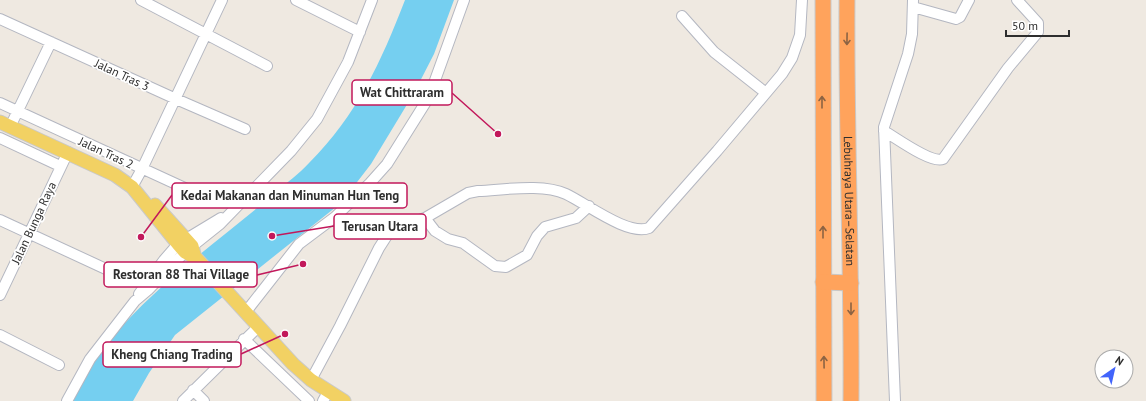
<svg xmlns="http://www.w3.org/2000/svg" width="1146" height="401" viewBox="0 0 1146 401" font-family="'PT Sans',sans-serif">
<rect width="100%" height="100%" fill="#efe9e1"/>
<path fill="#75cff0" d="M 405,0 L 454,0 L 434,54 L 414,93 L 371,164 L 341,203 L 175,335 L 149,373 L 133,401 L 71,401 C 110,315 205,253 275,193 C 286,183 299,174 309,163 C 357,115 381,62 405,0 Z"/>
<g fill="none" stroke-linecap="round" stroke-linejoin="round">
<defs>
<path id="minor" d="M 141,0 L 267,66
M 296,0 L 360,32
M 913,7 L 956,19 L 960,17 L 969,0
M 682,16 L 714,52 L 766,93
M 0,19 L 176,99 L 245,129
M 0,103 L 213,201
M 10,127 L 51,42
M 884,131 C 895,137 931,164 943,159 L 1008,68 L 1038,32 L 1038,23 L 1017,0
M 0,138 L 60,166
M 132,187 L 142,169 L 222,0
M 425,218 L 435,231 L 448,239 L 463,243 L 495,266 L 506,267 L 527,255 L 537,236 L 545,227 L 576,218 L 589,206
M 0,220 L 121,276
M 139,294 L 164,260 L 178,244 L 221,218
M 0,295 L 68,152
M 245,313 L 299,244 L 335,217 L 370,183 L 387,164 L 429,97 L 464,0
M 0,335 L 59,365
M 244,339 L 309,401
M 311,380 L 340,326 L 379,248 L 388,234 L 398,228 L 425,218 L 468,193 L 478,191 C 504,190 542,183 566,194 C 587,204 628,236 649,228 L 717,151 L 782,74 L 792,58 L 800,35 L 802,0
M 193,390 L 204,401
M 67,401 L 90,359 L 135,301 L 148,290 L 185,252 L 220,224 L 291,151 L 317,119 L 348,62 L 372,0
M 183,401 L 258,327
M 323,401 L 328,392
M 895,401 L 884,127 L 908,54 L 912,34 L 913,0"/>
<path id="major" d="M 0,122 L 115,175 L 132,187 L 178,244 L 185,252 L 196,258 L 293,364 L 311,380 L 344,401
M 155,205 L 192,246 L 194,254"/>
<g id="highway">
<path d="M 823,0 L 824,401"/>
<path id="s1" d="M 847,0 C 846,134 852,267 851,401"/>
<path d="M 823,282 L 851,283"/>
</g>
</defs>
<use href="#minor" stroke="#b4b7c1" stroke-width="12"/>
<use href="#major" stroke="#c9c9c9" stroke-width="15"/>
<use href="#highway" stroke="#c9c9c9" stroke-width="17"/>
<use href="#minor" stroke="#fff" stroke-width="10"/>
<use href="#major" stroke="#f2d163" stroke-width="13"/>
<use href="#highway" stroke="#ffa35c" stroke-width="15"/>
</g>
<defs><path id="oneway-shaft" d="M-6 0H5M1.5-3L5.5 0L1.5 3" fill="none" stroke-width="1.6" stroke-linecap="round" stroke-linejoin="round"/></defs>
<g stroke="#8c6343">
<use href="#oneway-shaft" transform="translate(847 39) rotate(91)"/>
<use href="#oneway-shaft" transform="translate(822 102) rotate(-90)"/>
<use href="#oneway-shaft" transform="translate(823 232) rotate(-90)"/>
<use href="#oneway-shaft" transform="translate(851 309) rotate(90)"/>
<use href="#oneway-shaft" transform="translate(824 362) rotate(-91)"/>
</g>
<g text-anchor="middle" stroke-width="3.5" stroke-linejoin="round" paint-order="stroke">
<g font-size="12" fill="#2e2e2e" stroke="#fff">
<text transform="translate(122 75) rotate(25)" y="4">Jalan Tras 3</text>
<text transform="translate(106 153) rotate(25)" y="4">Jalan Tras 2</text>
<text dy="4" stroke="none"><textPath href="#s1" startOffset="201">Lebuhraya Utara–Selatan</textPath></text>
<text transform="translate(34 223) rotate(-65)" y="4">Jalan Bunga Raya</text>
</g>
</g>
<path fill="none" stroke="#c2185b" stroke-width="1.5" d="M498 134L452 93M141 237L172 195M272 236L334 226M303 264L257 275M285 334L241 354"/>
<g fill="#c2185b" stroke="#fff" stroke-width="1.5">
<circle cx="498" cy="134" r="4"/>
<circle cx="141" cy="237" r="4"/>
<circle cx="272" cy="236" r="4"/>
<circle cx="303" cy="264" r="4"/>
<circle cx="285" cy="334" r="4"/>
</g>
<g fill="#fff" stroke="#c2185b" stroke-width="1.5">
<rect x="352" y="80" width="100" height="25" rx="4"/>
<rect x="172" y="183" width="235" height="25" rx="4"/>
<rect x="334" y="214" width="92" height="25" rx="4"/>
<rect x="104" y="262" width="153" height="25" rx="4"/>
<rect x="103" y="342" width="138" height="25" rx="4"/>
</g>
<g font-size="13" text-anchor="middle" font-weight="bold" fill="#2e2e2e">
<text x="402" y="97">Wat Chittraram</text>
<text x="290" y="200">Kedai Makanan dan Minuman Hun Teng</text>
<text x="380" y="231">Terusan Utara</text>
<text x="181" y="279">Restoran 88 Thai Village</text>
<text x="172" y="359">Kheng Chiang Trading</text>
</g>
<g transform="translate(1114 369) rotate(34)"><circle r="19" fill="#ffffff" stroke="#ababab"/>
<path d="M0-3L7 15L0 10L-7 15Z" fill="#4264fb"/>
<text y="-6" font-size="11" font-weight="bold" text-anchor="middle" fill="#2e2e2e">N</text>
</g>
<path d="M1006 30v6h63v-6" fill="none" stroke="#2e2e2e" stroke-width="2"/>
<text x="1012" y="30" font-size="12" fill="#2e2e2e" stroke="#ffffff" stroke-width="3" paint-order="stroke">50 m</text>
</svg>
